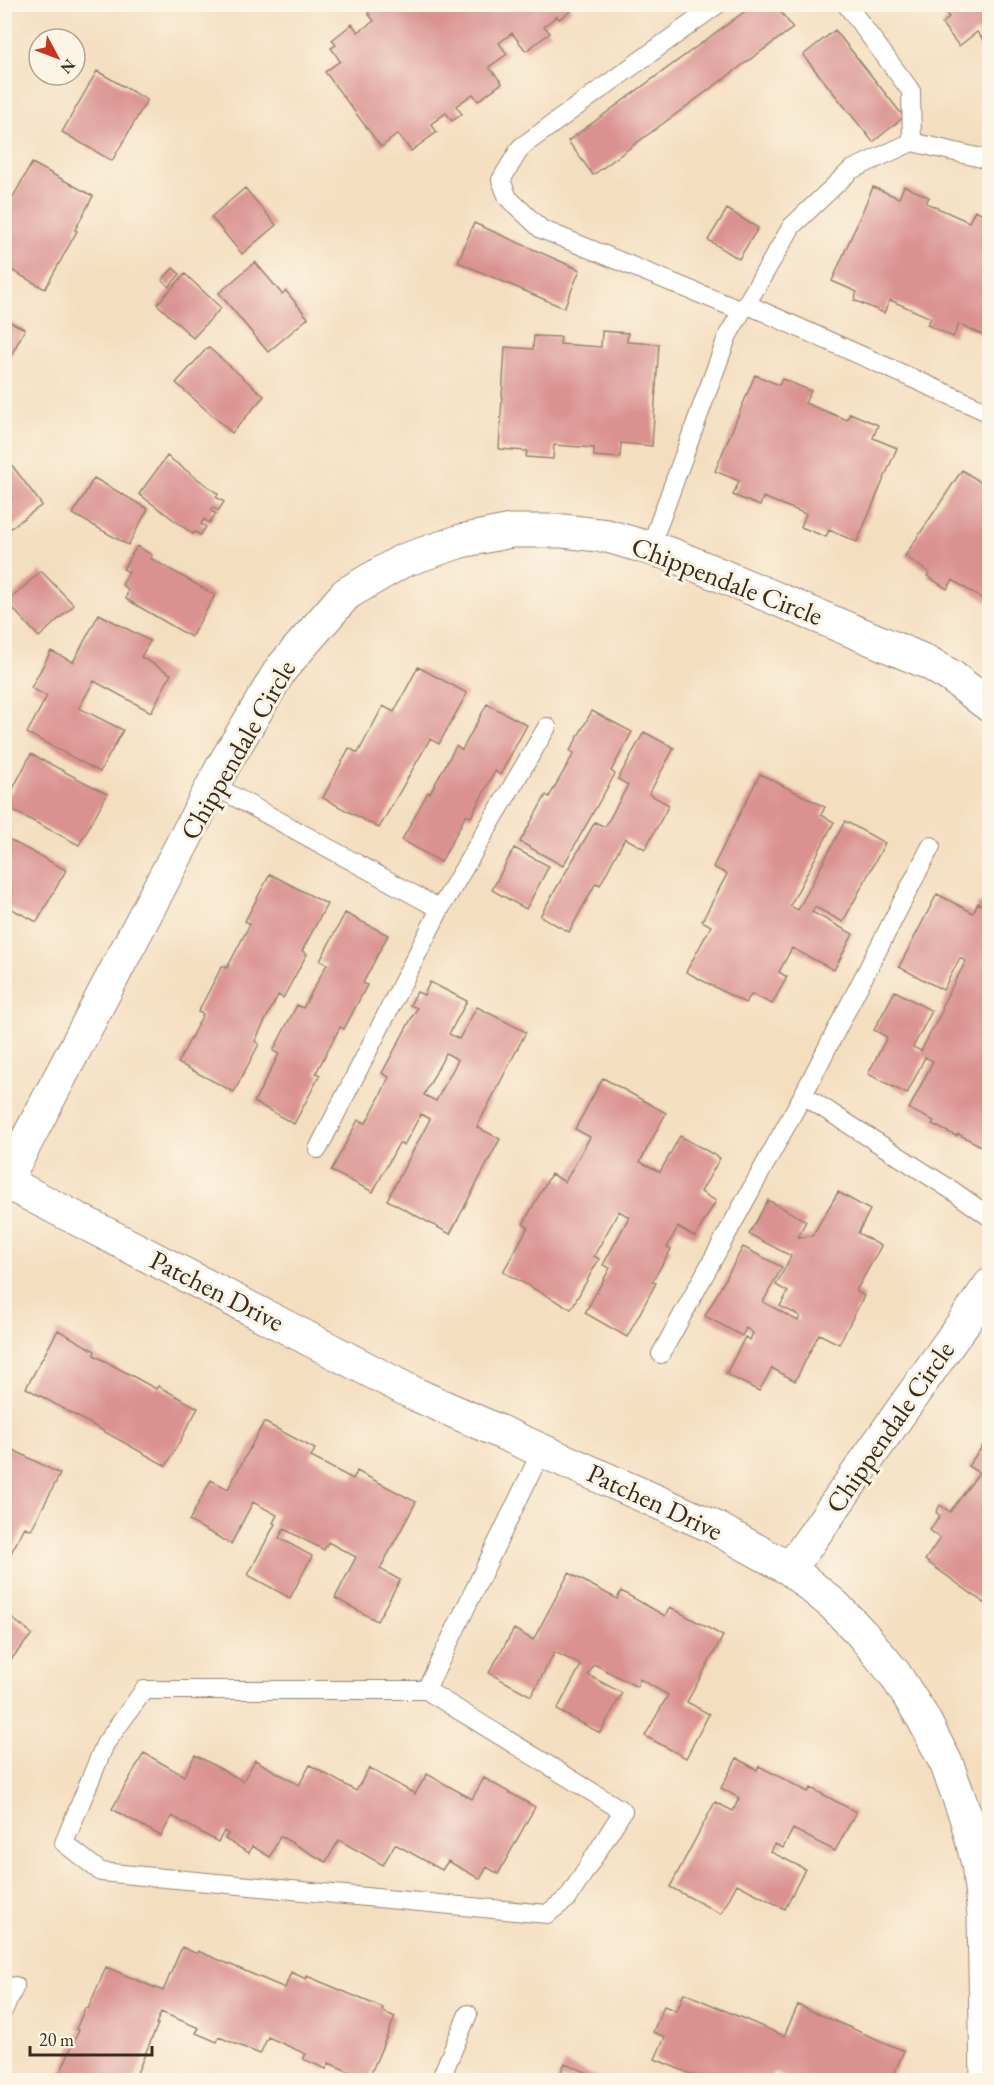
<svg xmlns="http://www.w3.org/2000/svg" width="994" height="2085" viewBox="0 0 994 2085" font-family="'EB Garamond',serif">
<rect width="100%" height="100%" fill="#fcf5e5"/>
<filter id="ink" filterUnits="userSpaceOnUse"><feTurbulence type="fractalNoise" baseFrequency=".0167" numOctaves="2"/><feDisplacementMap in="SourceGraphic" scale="12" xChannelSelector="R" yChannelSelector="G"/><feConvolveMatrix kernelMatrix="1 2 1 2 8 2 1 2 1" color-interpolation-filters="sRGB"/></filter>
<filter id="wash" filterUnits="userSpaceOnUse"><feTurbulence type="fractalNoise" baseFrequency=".008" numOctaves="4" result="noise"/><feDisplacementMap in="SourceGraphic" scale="24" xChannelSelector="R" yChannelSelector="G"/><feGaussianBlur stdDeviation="1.35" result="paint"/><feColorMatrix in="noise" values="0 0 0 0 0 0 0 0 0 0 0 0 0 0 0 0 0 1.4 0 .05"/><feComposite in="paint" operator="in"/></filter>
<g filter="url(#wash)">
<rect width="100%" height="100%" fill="#f4dec0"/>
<g id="blocks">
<path fill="#da9291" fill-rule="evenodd" d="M 379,4 L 383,4 L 388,10 L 395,4 L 572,4 L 569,6 L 572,10 L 559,19 L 557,16 L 544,26 L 550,33 L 526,51 L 512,33 L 499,43 L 507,54 L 489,67 L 502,83 L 478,101 L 473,94 L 456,106 L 462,114 L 452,121 L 446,113 L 431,124 L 437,132 L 411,151 L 398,134 L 381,147 L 325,72 L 340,61 L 331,48 L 336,45 L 332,40 L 352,24 L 358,32 L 374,21 L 368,13 Z
M 755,4 L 775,4 L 793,28 L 593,175 L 568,141 Z
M 939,4 L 990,4 L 990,48 L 977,32 L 959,46 L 942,24 L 949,17 Z
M 835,30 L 904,117 L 873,142 L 803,55 Z
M 97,71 L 147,100 L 112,161 L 62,132 Z
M 32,163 L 93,196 L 75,230 L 77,231 L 45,289 L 4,266 L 4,213 Z
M 904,186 L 929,197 L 926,203 L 969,222 L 975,210 L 990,217 L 990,338 L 959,324 L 953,337 L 927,325 L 931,318 L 890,300 L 884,313 L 854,300 L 857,292 L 832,281 L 873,187 L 899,198 Z
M 245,188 L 276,225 L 242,254 L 211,217 Z
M 727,209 L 758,228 L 739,259 L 708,240 Z
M 474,223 L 580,270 L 564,308 L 458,262 Z
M 255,262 L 282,294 L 286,291 L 308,318 L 268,352 L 219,293 Z
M 173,268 L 180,274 L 169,287 L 162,280 Z
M 185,274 L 221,308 L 193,338 L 157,304 Z
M 4,319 L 25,329 L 4,369 Z
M 602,331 L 628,333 L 627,342 L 659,344 L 652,446 L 621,443 L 620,458 L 594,456 L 594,448 L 554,445 L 553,459 L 526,457 L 527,451 L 499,449 L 505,347 L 533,349 L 534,336 L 561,337 L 560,344 L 601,347 Z
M 208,347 L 264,396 L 232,433 L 176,383 Z
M 755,375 L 779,385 L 782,379 L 811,391 L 805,403 L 847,420 L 850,413 L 878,425 L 873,438 L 897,448 L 857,542 L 829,530 L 826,537 L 801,527 L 806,514 L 763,497 L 760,506 L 733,495 L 739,481 L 715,471 Z
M 167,456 L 218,494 L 216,497 L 224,502 L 218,511 L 213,507 L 211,511 L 216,514 L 209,523 L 204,519 L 201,524 L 206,527 L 200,535 L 195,532 L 193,534 L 139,494 Z
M 11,464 L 42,505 L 8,530 L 4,525 L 4,469 Z
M 962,470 L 985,485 L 990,478 L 990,604 L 953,580 L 947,589 L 927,576 L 930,573 L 905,556 Z
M 94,478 L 148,509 L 128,545 L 73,514 Z
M 137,546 L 152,555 L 150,558 L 215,595 L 191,637 L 126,599 L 128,589 L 122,585 L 129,572 L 123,569 Z
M 41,571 L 74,605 L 39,637 L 7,602 Z
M 99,614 L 150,641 L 141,657 L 171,674 L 151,712 L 94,681 L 79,708 L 123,730 L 100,772 L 27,733 L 47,696 L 31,688 L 51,651 L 73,662 Z
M 418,667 L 467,693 L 439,744 L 430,739 L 379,828 L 323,798 L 349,748 L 358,753 L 383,706 L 394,712 Z
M 487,704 L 527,725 L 500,775 L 495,771 L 471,817 L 466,815 L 441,862 L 402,840 L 428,792 L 430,793 L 456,746 L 462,750 Z
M 592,711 L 632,732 L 611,771 L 615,774 L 563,866 L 520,842 L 546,795 L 549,797 L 574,753 L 570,751 Z
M 644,732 L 674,748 L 649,794 L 669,805 L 645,849 L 625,838 L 600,885 L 596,883 L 569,932 L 540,916 L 595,822 L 605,827 L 628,785 L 618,779 Z
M 31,754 L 107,794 L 79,845 L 4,806 Z
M 760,774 L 825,807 L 821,815 L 834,822 L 790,906 L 798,910 L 845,821 L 885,843 L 843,922 L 815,907 L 812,912 L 853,934 L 834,970 L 792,948 L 779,972 L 787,977 L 772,1004 L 752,994 L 745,1003 L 686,972 L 711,926 L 702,921 L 727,874 L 713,867 Z
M 4,828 L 10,831 L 6,838 L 66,870 L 37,922 L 4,905 Z
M 514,848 L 549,866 L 526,909 L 492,890 Z
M 270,874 L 327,904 L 302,951 L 307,954 L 283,998 L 278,995 L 255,1041 L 259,1044 L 234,1092 L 178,1063 L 203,1014 L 198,1012 L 222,966 L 227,968 L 250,924 L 245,921 Z
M 937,894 L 973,913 L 978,903 L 990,909 L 990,1139 L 985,1148 L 958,1134 L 956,1136 L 932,1124 L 934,1121 L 909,1109 L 933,1061 L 925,1057 L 907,1094 L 868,1074 L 887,1037 L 874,1030 L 895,991 L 932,1011 L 913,1047 L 921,1051 L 943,1009 L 941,1007 L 966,961 L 960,958 L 943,990 L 899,967 Z
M 345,913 L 388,935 L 363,983 L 367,985 L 344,1029 L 340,1027 L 316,1073 L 320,1075 L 294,1124 L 254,1102 L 279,1054 L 273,1051 L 297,1005 L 303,1008 L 327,964 L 320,961 Z
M 430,982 L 467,1001 L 449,1034 L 459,1039 L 477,1007 L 526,1032 L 477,1127 L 500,1139 L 450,1234 L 387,1200 L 430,1119 L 421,1114 L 404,1145 L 399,1143 L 373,1192 L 331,1171 L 358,1120 L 366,1123 L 382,1092 L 389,1077 L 382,1073 L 417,1008 L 410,1005 L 417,992 L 424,995 ZM 446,1053 L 458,1060 L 436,1101 L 424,1095 Z
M 603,1078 L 666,1113 L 640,1162 L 660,1172 L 680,1136 L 720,1158 L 701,1192 L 716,1201 L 695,1237 L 678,1227 L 667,1247 L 671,1249 L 652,1282 L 656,1283 L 627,1337 L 585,1313 L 610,1268 L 603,1265 L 629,1217 L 619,1211 L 594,1256 L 599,1259 L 571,1309 L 503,1272 L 528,1227 L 523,1224 L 551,1174 L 565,1182 L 590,1137 L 575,1129 Z
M 838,1192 L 870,1210 L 858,1233 L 881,1246 L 856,1291 L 864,1296 L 839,1344 L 819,1334 L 795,1381 L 772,1368 L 759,1391 L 726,1374 L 745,1337 L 750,1340 L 753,1333 L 746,1328 L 742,1336 L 705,1316 L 743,1247 L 782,1267 L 763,1302 L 798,1321 L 800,1316 L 780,1306 L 788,1292 L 776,1285 L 791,1256 L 749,1234 L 768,1200 L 806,1221 L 798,1237 L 812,1236 Z
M 58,1330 L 95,1351 L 94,1355 L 156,1389 L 158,1386 L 198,1408 L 166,1466 L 26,1388 Z
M 264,1422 L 315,1449 L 311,1457 L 353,1479 L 357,1471 L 416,1502 L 380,1569 L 400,1580 L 377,1621 L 335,1598 L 356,1557 L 328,1542 L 324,1550 L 284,1529 L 279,1538 L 312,1556 L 290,1598 L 248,1575 L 275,1524 L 273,1523 L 277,1515 L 253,1502 L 231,1544 L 189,1521 L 211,1480 L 228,1489 Z
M 984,1444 L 990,1448 L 990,1607 L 925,1560 L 940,1538 L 930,1530 L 940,1516 L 936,1512 L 940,1505 L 950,1512 L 979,1473 L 968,1466 Z
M 4,1445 L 60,1474 L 31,1530 L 25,1527 L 4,1566 Z
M 569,1573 L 617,1599 L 621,1591 L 665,1616 L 670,1607 L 723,1636 L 687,1702 L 709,1714 L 686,1758 L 645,1736 L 668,1695 L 640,1679 L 637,1687 L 594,1664 L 588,1675 L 622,1693 L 600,1733 L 557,1710 L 581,1665 L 555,1652 L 531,1696 L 489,1673 L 514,1629 L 533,1640 Z
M 4,1612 L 32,1634 L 4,1668 Z
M 144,1753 L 184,1776 L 195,1755 L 243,1781 L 255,1760 L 299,1785 L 310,1765 L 356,1791 L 369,1768 L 415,1794 L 427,1774 L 472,1799 L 484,1778 L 535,1807 L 498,1874 L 487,1867 L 480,1879 L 448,1861 L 442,1870 L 395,1844 L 383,1865 L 339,1840 L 326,1862 L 280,1836 L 270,1857 L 252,1846 L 249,1853 L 225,1839 L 228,1834 L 224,1831 L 218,1842 L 172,1816 L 161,1836 L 112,1809 Z
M 737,1758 L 757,1770 L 759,1766 L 808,1792 L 811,1788 L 856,1812 L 835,1851 L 793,1829 L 783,1848 L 775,1844 L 771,1852 L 805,1869 L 785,1909 L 737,1884 L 721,1914 L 670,1887 L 715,1802 L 733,1811 L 739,1798 L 721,1788 Z
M 182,1947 L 197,1954 L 198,1951 L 285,1988 L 291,1972 L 306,1979 L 307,1976 L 383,2008 L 382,2011 L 395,2017 L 368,2080 L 329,2063 L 326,2069 L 303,2059 L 306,2054 L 268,2037 L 260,2054 L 219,2037 L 217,2042 L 196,2033 L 199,2028 L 161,2012 L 156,2024 L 158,2024 L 134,2080 L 57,2080 L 79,2030 L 76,2029 L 85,2008 L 88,2009 L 106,1967 L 163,1991 Z
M 684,1993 L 784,2036 L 798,2005 L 904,2051 L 891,2080 L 792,2080 L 774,2073 L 770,2080 L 705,2080 L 655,2059 L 665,2037 L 653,2032 L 664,2006 L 677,2011 Z
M 565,2063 L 604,2080 L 557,2080 Z"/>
</g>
</g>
<g filter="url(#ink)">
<use href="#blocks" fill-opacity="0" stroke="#98846f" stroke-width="1.5"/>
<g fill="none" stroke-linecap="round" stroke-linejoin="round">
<defs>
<path id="service" d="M 718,4 L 521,147 L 501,180 L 508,198 L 541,229 L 742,311
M 846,4 L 911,91 L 912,142
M 746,304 L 990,413
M 650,548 L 728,335 L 792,226 L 851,170 L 912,142 L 990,160
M 213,785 L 440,909 L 547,727
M 931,846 L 803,1095 L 953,1191 L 990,1217
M 318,1149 L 440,909
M 661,1354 L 803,1095
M 426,1690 L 623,1811 L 568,1898 L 547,1914 L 101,1872 L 64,1843 L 105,1744 L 144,1690 L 426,1690 L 542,1450
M 4,2009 L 15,1986
M 440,2080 L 468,2014"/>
<path id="minor" d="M 4,1181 L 417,1395 L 714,1527 L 790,1569 L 834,1605 L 862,1634 L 894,1673 L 923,1718 L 947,1765 L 966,1817 L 978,1864 L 984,1915 L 987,2080
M 4,1184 L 223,766 L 281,669 L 346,594 L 402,561 L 461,541 L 511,531 L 563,531 L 607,536 L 670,554 L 929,663 L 952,677 L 990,706
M 790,1569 L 990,1285"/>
</defs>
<use href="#service" stroke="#98846f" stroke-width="20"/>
<use href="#minor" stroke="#98846f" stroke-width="35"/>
<use href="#service" stroke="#fff" stroke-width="18"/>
<use href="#minor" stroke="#fff" stroke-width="33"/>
</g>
</g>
<g text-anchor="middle" stroke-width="6" stroke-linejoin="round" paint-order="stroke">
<g font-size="27" fill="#3b2a1e" stroke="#fcf5e5">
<text transform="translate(727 581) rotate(21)" y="9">Chippendale Circle</text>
<text transform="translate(238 750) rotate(-60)" y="9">Chippendale Circle</text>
<text transform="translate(217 1291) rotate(27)" y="9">Patchen Drive</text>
<text transform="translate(890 1427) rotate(-55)" y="9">Chippendale Circle</text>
<text transform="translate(655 1502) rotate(25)" y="9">Patchen Drive</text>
</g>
</g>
<rect width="994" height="2085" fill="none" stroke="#fcf5e5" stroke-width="24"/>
<g transform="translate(57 57) rotate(131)"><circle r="28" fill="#fcf5e5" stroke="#afa495" stroke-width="1.5"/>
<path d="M0-4.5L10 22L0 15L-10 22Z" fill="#c8321e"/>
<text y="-9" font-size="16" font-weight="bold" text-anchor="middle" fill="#3b2a1e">N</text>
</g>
<path d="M30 2046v9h122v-9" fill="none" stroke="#3b2a1e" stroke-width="3"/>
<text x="39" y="2046" font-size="18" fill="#3b2a1e" stroke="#fcf5e5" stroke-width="4.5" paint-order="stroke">20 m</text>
</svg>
